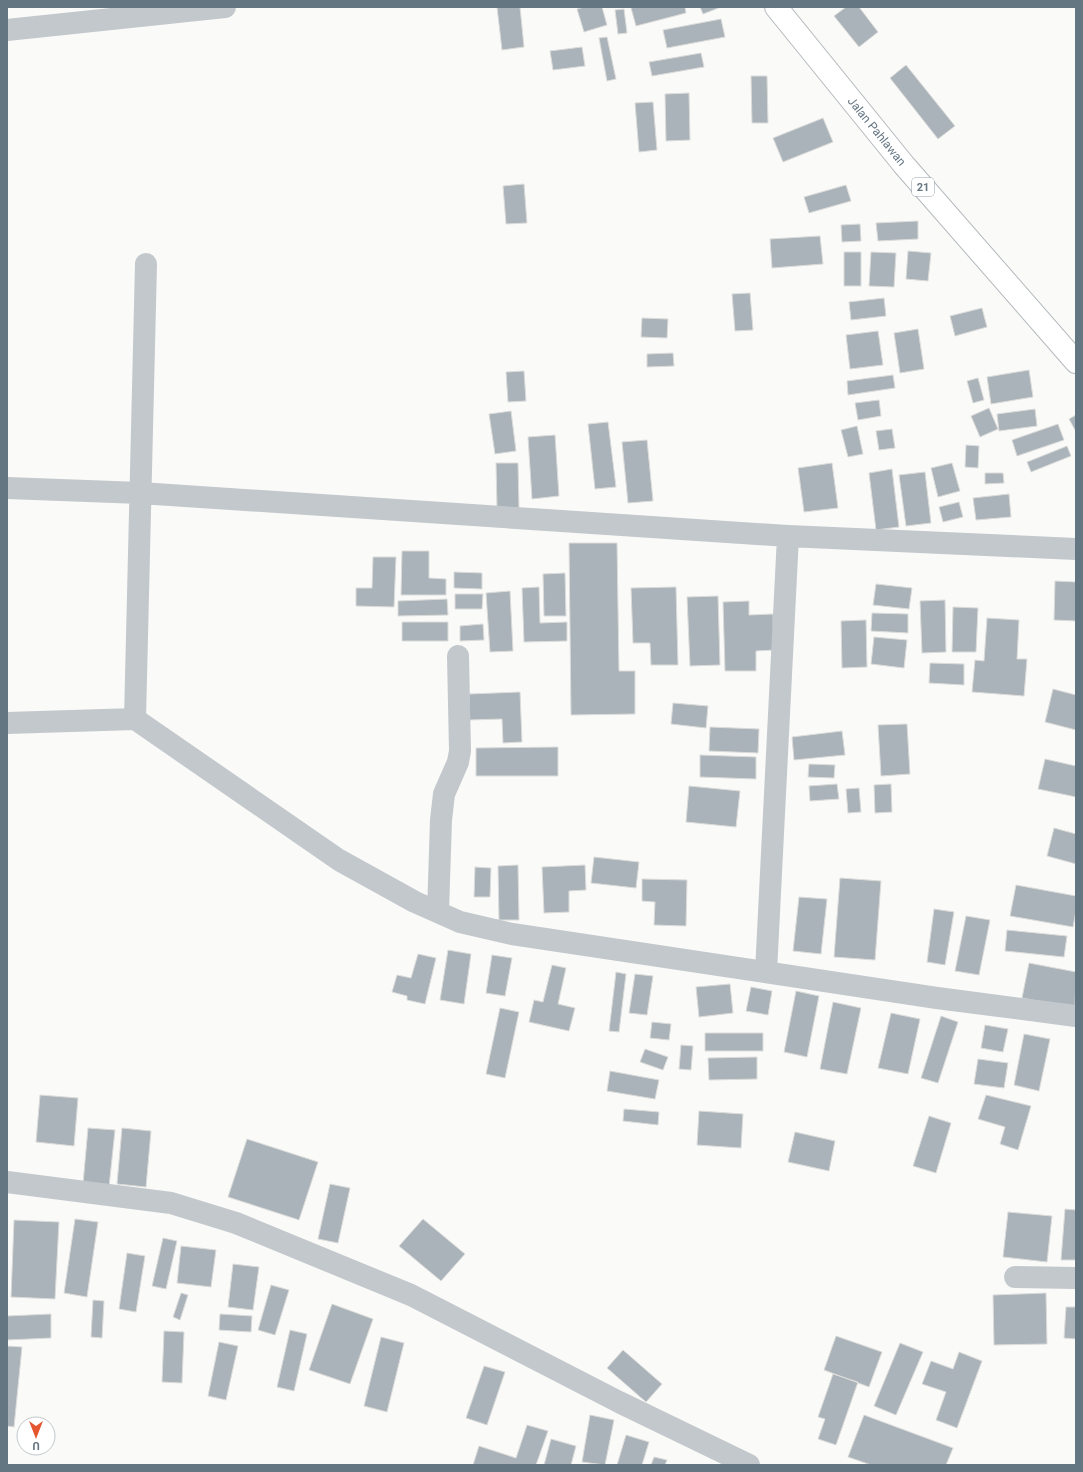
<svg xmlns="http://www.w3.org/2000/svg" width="1083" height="1472" viewBox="0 0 1083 1472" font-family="Roboto,sans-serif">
<rect width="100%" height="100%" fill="#fafaf8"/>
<path fill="#aab3b9" stroke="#dcdcda" d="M 497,7 L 520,7 L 524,47 L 502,50 Z
M 584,7 L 602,7 L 607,25 L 584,32 L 577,9 Z
M 636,7 L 685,7 L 686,13 L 636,26 L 631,8 Z
M 700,7 L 721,7 L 703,14 Z
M 846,7 L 859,7 L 878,32 L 859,47 L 834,16 Z
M 624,9 L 627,33 L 618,34 L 615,10 Z
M 721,19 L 725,37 L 667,48 L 663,30 Z
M 607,37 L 616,79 L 607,81 L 599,38 Z
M 582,47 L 585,66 L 553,70 L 550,51 Z
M 701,53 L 704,67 L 652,76 L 649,62 Z
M 906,65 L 955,126 L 938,139 L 890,78 Z
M 751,76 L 767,76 L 768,123 L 752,123 Z
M 689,93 L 690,140 L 666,141 L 665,94 Z
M 653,102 L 657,150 L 639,152 L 635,103 Z
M 823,118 L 833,142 L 783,162 L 773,138 Z
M 524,184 L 527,223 L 506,224 L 503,186 Z
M 846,185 L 851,201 L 809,213 L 804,197 Z
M 918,221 L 918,239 L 878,241 L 876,223 Z
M 860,224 L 861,241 L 842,242 L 841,225 Z
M 820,236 L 823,264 L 772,268 L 770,239 Z
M 908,251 L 931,253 L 928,281 L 906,279 Z
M 844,252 L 861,252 L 861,286 L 844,286 Z
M 871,252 L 896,253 L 894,287 L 869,286 Z
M 750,293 L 753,330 L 735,331 L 732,294 Z
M 884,298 L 886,316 L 851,320 L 849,302 Z
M 982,308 L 987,327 L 955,336 L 950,316 Z
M 642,318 L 668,319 L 667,338 L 641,337 Z
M 918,329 L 924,369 L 900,373 L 894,333 Z
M 878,331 L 883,365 L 850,369 L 846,335 Z
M 673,353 L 674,366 L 647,367 L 647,354 Z
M 1029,370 L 1033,397 L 991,404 L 987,377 Z
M 524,371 L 526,401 L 508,402 L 506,372 Z
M 893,375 L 895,388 L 848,395 L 847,381 Z
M 978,378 L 984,400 L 973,403 L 967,381 Z
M 879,400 L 881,416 L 858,420 L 855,403 Z
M 989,408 L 998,429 L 980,437 L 971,416 Z
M 1035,409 L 1037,426 L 999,431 L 997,414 Z
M 511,411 L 516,451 L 495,454 L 489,414 Z
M 1076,415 L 1076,432 L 1069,419 Z
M 608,422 L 616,487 L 595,489 L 588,424 Z
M 1058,424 L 1064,440 L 1017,456 L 1012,440 Z
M 857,426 L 863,454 L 848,457 L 841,430 Z
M 892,429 L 895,448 L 879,450 L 876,431 Z
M 555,435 L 559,496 L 532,499 L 528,437 Z
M 647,440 L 653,501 L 628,503 L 622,442 Z
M 966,445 L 979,446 L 978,468 L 965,467 Z
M 1067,446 L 1071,456 L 1031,472 L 1027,462 Z
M 496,463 L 518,463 L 519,508 L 497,508 Z
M 832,463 L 838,508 L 804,512 L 798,468 Z
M 952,463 L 960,491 L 938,497 L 931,468 Z
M 892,469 L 899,527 L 876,530 L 869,473 Z
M 925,472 L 931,523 L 906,526 L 899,475 Z
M 985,473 L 1003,473 L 1004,483 L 985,484 Z
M 1009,494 L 1011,517 L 976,520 L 973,498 Z
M 959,502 L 963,517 L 943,522 L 939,507 Z
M 569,543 L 617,543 L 619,671 L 635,671 L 635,714 L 571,715 Z
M 402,551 L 429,551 L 429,578 L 446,579 L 446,595 L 401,595 Z
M 373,557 L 396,557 L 394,607 L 356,606 L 356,588 L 372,588 Z
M 454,572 L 482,573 L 482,589 L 454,588 Z
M 565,573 L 566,616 L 544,616 L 543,574 Z
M 1055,581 L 1076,582 L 1076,621 L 1054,620 Z
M 876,584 L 912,588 L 909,609 L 873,605 Z
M 539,587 L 540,623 L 567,622 L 567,641 L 524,642 L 522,588 Z
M 676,587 L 678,665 L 651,665 L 650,643 L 633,643 L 631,588 Z
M 510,591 L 513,651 L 490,652 L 486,593 Z
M 455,594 L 483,594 L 482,609 L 455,609 Z
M 718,596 L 720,665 L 690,666 L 687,597 Z
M 447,599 L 448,615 L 398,616 L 398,601 Z
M 945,600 L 946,652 L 922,653 L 920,601 Z
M 749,601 L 749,615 L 773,614 L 774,650 L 756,651 L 756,671 L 725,671 L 723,602 Z
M 953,607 L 978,608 L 976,652 L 952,652 Z
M 872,613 L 908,614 L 908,633 L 871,631 Z
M 987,618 L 1019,620 L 1017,659 L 1027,659 L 1024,696 L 972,692 L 975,660 L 984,661 Z
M 866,620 L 867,667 L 842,668 L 841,621 Z
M 402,622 L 448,622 L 448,641 L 402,641 Z
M 483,624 L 484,640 L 460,641 L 460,626 Z
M 874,637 L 907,640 L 904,668 L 871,664 Z
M 930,663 L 964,664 L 964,685 L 929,683 Z
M 1053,689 L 1076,695 L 1076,730 L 1045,722 Z
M 520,692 L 522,742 L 503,743 L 502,719 L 469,720 L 469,694 Z
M 673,703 L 708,706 L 706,728 L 671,724 Z
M 907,724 L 910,774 L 881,776 L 878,725 Z
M 710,727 L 759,729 L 758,753 L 709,751 Z
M 842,731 L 845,755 L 794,760 L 792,737 Z
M 558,747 L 558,776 L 476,776 L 476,748 Z
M 700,755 L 756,757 L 756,779 L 700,777 Z
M 1045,759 L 1076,766 L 1076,797 L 1038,789 Z
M 809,764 L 835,765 L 834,778 L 808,777 Z
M 837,784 L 839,799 L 810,801 L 809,786 Z
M 891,784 L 892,812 L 875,813 L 874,785 Z
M 689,786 L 740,791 L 736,827 L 686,822 Z
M 859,788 L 861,812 L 848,813 L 846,789 Z
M 1054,828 L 1076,834 L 1076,864 L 1047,856 Z
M 594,857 L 639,862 L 636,888 L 591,883 Z
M 518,865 L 519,920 L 499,920 L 498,866 Z
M 585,865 L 586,890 L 569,891 L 569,912 L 544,913 L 542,867 Z
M 475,867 L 491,868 L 490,897 L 474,897 Z
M 840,878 L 881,881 L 875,960 L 834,957 Z
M 642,879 L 687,880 L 686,926 L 654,925 L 655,902 L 642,901 Z
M 1016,885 L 1076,896 L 1076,911 L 1073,927 L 1010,916 Z
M 799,897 L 827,899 L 821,954 L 793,951 Z
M 934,909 L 954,912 L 945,965 L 927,962 Z
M 966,916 L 990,920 L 979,975 L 955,971 Z
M 1007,930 L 1067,936 L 1064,957 L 1005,951 Z
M 448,950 L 471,954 L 464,1004 L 440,1000 Z
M 418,954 L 436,958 L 425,1004 L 407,1000 L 407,996 L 392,992 L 397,975 L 411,978 Z
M 492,955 L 512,958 L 505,996 L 486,993 Z
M 1029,963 L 1076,972 L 1075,1009 L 1022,998 Z
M 552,965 L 566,968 L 558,1004 L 575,1008 L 569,1031 L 529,1022 L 534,1000 L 543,1002 Z
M 616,972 L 626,974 L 619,1032 L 609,1031 Z
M 635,974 L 653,976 L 647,1015 L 629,1013 Z
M 730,984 L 733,1013 L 699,1017 L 696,987 Z
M 751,987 L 772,991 L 768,1015 L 746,1011 Z
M 796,991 L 819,996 L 807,1057 L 784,1052 Z
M 833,1002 L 861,1008 L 847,1074 L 820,1069 Z
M 500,1008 L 519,1012 L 505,1078 L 486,1074 Z
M 891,1013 L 920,1019 L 908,1074 L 878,1068 Z
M 941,1016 L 958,1022 L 938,1083 L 921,1078 Z
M 652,1022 L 671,1024 L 669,1040 L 650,1038 Z
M 985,1025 L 1008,1029 L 1003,1052 L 981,1048 Z
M 705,1033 L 763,1033 L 763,1051 L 705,1051 Z
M 1024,1034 L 1050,1039 L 1039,1091 L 1014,1085 Z
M 681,1045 L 693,1046 L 691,1070 L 679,1069 Z
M 645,1049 L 668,1057 L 663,1070 L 640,1062 Z
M 757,1057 L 757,1079 L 709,1080 L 708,1058 Z
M 978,1059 L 1008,1063 L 1004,1088 L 974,1084 Z
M 610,1071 L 659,1080 L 655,1099 L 607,1091 Z
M 40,1095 L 78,1098 L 74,1146 L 36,1142 Z
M 986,1095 L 1031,1106 L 1018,1150 L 1000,1144 L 1005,1127 L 978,1119 Z
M 624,1109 L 659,1112 L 658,1125 L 623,1121 Z
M 699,1111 L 743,1114 L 741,1148 L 697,1145 Z
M 929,1116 L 951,1123 L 936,1173 L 913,1166 Z
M 88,1128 L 115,1130 L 109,1187 L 83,1184 Z
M 122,1128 L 151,1131 L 146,1187 L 117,1184 Z
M 795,1132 L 835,1141 L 829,1171 L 788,1162 Z
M 247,1139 L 318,1162 L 299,1220 L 228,1197 Z
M 330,1184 L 350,1188 L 338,1243 L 318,1239 Z
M 1065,1209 L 1076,1210 L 1076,1260 L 1061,1260 Z
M 1008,1212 L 1052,1216 L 1047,1262 L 1003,1257 Z
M 75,1219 L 98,1222 L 87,1297 L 64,1293 Z
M 423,1219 L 465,1254 L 441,1281 L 399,1246 Z
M 14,1220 L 59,1222 L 55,1299 L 11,1297 Z
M 163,1238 L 177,1241 L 166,1289 L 152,1286 Z
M 181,1246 L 216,1250 L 211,1287 L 177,1283 Z
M 127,1253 L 145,1256 L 136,1312 L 119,1309 Z
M 233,1264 L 259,1267 L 253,1310 L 228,1307 Z
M 271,1285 L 289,1290 L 275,1335 L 258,1330 Z
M 181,1293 L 188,1295 L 180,1320 L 173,1317 Z
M 1046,1293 L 1047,1344 L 994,1345 L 993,1295 Z
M 93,1300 L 104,1301 L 102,1338 L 91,1337 Z
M 332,1304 L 373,1319 L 350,1384 L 309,1370 Z
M 1066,1307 L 1076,1307 L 1076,1339 L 1064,1338 Z
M 51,1314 L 51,1338 L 7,1340 L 7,1316 Z
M 220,1314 L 252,1316 L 251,1332 L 219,1330 Z
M 290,1330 L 307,1334 L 294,1391 L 277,1387 Z
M 164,1331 L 184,1332 L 182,1383 L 162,1382 Z
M 836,1336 L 882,1352 L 869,1387 L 824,1370 Z
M 381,1337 L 404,1343 L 387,1412 L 364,1406 Z
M 219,1342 L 238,1346 L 226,1400 L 208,1396 Z
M 900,1343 L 923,1352 L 896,1415 L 874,1406 Z
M 7,1346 L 22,1347 L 14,1427 L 7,1426 Z
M 623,1350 L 662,1384 L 646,1402 L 607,1368 Z
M 959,1352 L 982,1361 L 957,1428 L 936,1420 L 946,1392 L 922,1384 L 931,1361 L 953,1369 Z
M 484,1366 L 505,1372 L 487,1425 L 466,1418 Z
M 833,1374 L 858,1382 L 836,1445 L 818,1439 L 825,1419 L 818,1417 Z
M 590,1415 L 614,1420 L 605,1465 L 582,1462 Z
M 864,1415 L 953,1448 L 946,1465 L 871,1465 L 848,1457 Z
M 527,1425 L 548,1431 L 536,1465 L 473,1465 L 479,1446 L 516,1458 Z
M 626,1435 L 649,1442 L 642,1465 L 617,1465 Z
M 551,1439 L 576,1446 L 571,1465 L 544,1465 Z
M 654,1457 L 667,1460 L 665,1465 L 651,1465 Z"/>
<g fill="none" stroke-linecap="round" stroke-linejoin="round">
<defs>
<g id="trunk">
<path id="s1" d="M 776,7 L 904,165 L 1076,362"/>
</g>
</defs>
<use href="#trunk" stroke="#b4b9bd" stroke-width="24"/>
<path stroke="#c3c8cc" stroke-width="22" d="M 7,30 L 225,7
M 7,488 L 140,493 L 788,536 L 1076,549
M 135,719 L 146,264
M 7,723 L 135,719 L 339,860 L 415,902 L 460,922 L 512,934 L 937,998 L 1076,1016
M 438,912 L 441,820 L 444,794 L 458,762 L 460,751 L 458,656
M 766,972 L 788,536
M 7,1182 L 171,1203 L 236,1223 L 411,1295 L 619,1402 L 749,1465
M 1015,1277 L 1076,1278"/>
<use href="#trunk" stroke="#fff" stroke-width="22"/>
</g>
<g text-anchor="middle" stroke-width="4" stroke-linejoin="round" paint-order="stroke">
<rect fill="#fff" stroke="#939fa8" stroke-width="1" x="912" y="178" width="22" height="18" rx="3"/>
<g font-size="11" font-weight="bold" fill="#657683">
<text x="923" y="191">21</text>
</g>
<g font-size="12" fill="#657683" stroke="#fff">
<text dy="4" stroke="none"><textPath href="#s1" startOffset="160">Jalan Pahlawan</textPath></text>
</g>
</g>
<rect width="1083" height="1472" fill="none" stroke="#657683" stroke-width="16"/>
<g transform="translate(36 1436) rotate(180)"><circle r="19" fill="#ffffff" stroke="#c1c8cd"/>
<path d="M0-3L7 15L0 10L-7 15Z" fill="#e4572e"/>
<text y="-6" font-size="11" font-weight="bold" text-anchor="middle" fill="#657683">U</text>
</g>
</svg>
